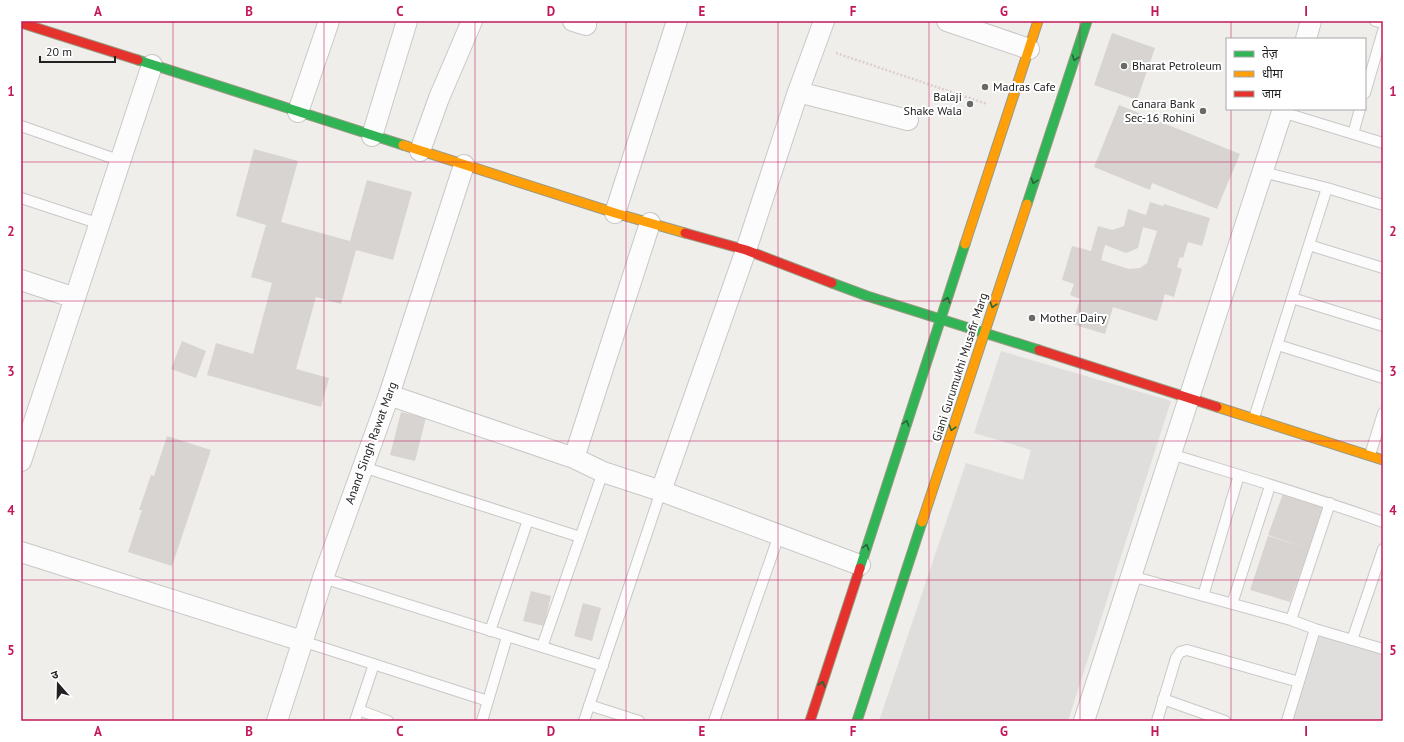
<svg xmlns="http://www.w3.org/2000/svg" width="1404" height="742" viewBox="0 0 1404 742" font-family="'PT Sans','Noto Sans Devanagari',sans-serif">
<rect width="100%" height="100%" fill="#f0eeeb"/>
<path fill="#dfdedc" d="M 1001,351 L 1171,401 L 1068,721 L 879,721 L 966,463 L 1023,480 L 1031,450 L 974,433 Z
M 1319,633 L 1383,655 L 1383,712 L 1380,721 L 1300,721 L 1290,718 Z"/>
<path fill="#d7d4d2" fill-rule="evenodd" d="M 1112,33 L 1155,48 L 1137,100 L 1094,85 Z
M 1119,105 L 1240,154 L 1217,209 L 1152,183 L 1150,190 L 1094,167 Z
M 254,149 L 298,161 L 281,222 L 350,241 L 367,180 L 412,192 L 393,260 L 356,250 L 341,304 L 316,297 L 296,369 L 329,378 L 321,407 L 207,375 L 216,343 L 253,354 L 272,283 L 251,277 L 266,225 L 236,216 Z
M 1150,202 L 1163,206 L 1164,204 L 1210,218 L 1202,246 L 1188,242 L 1183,258 L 1180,257 L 1177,267 L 1182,269 L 1174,297 L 1165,294 L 1157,321 L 1113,307 L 1105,334 L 1072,324 L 1080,299 L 1070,295 L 1074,284 L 1062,280 L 1072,246 L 1091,251 L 1098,226 L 1112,230 L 1124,226 L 1128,209 L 1146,215 ZM 1143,227 L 1157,231 L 1147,263 L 1140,268 L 1129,269 L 1101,260 L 1105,245 L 1126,253 L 1138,248 Z
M 182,341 L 206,351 L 196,378 L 171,369 Z
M 401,412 L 426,418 L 415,461 L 390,455 Z
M 167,436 L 211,450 L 172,566 L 128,552 L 142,510 L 139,510 L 151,475 L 154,476 Z
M 1284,491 L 1325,504 L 1290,602 L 1250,590 L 1268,536 L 1307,548 L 1268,535 Z
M 531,591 L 551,596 L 544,626 L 523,621 Z
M 583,603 L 601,608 L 592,641 L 574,636 Z"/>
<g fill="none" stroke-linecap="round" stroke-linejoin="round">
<defs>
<path id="lane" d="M 1375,21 L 1383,23
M 1365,93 L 1383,31
M 1282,112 L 1383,143
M 21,126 L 121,161
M 1353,134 L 1360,109
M 1262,172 L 1327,188 L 1383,205
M 21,198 L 100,224
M 1309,245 L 1383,268
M 1292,298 L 1383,326
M 1278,345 L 1383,378
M 1254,418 L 1327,188
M 1171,454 C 1242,476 1313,497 1383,522
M 1370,455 L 1383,413
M 363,467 L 580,537
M 1131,576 L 1291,620 L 1315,629 L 1383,649
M 323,578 L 603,666
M 1203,596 L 1239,475
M 1232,604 L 1270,486
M 1291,620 L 1330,503
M 490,631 L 528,520
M 1352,640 L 1383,549
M 302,641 L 488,701
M 542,647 L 603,472
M 1163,699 L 1225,721
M 589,705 L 639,721
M 359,710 L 388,721
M 355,721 L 374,664
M 482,721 L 507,637
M 584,721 L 661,491
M 714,721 L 779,535
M 1157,721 L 1176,658 L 1180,652 L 1187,650 L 1299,682
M 1287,721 L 1315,629"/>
<path id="street" d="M 573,21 L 586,25
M 947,21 L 1029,49
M 1306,39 L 1311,21
M 798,92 L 908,120
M 298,112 L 329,21
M 372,136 L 407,21
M 420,151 L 439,98 L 472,21
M 615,213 L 677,21
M 21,280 L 75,298
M 389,395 L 574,458 L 603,472 L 661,491 L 860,565
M 574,458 L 650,223
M 21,461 L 152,65
M 661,491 L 746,250 L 798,92 L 824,21
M 21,552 L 302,641
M 277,721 L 323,578 L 389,395 L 464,165
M 1084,721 L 1283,109"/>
<path id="fast" d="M 138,60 L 403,145
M 1027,204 L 1087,21
M 832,283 L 867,296 L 1039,350
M 860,568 L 965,244
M 857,721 L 922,522"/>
<path id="slow" d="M 403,145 L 615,213 L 685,233
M 965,244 L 1038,21
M 1217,407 L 1383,460
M 922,522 L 1027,204"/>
<path id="jam" d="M 21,23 L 138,60
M 685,233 L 746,250 L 832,283
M 1039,350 L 1217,407
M 810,721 L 860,568"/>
</defs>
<use href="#lane" stroke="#c9c8c7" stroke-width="12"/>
<use href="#street" stroke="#c9c8c7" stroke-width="22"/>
<use href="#fast" stroke="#999a82" stroke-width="11"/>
<use href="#slow" stroke="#999a82" stroke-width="11"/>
<use href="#jam" stroke="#999a82" stroke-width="11"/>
<path stroke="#dccecd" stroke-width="2.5" stroke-dasharray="2 2" stroke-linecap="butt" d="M 836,53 L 987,104"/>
<use href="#lane" stroke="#fdfcfc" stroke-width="10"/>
<use href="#street" stroke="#fdfcfc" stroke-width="20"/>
<use href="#fast" stroke="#30b455" stroke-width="9"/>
<use href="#slow" stroke="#ff9f0a" stroke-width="9"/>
<use href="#jam" stroke="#e5322d" stroke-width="9"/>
</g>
<defs><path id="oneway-chevron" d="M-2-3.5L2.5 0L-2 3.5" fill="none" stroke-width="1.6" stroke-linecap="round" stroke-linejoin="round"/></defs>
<g stroke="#286439">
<use href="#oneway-chevron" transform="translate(1075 58) rotate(108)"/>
<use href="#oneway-chevron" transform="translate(1034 181) rotate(108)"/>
<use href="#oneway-chevron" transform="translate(947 300) rotate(-72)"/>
<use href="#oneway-chevron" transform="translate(993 305) rotate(108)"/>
<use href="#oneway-chevron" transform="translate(906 423) rotate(-72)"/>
<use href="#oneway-chevron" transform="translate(952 428) rotate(108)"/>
<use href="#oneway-chevron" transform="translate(866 547) rotate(-72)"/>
<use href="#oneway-chevron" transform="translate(822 684) rotate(-72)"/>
</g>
<path fill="none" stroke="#c2185b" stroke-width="1" stroke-opacity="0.55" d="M 173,21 L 173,721M 324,21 L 324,721M 475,21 L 475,721M 626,21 L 626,721M 778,21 L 778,721M 929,21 L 929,721M 1080,21 L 1080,721M 1231,21 L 1231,39M 1231,109 L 1231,721M 21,162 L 1383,162M 21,301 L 1383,301M 21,441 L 1383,441M 21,580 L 1383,580"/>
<g fill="#6a6968" stroke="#fff" stroke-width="1.5">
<circle cx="1124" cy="66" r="4"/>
<circle cx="985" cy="87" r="4"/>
<circle cx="970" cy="104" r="4"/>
<circle cx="1203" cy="111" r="4"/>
<circle cx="1032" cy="318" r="4"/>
</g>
<g text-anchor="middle" stroke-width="4" stroke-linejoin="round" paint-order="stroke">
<g font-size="12" fill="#222" stroke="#fff" text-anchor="start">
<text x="1132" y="70">Bharat Petroleum</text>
<text x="993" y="91">Madras Cafe</text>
<text x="962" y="101" text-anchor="end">Balaji<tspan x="962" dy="14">Shake Wala</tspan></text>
<text x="1195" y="108" text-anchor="end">Canara Bank<tspan x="1195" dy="14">Sec-16 Rohini</tspan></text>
<text x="1040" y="322">Mother Dairy</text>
</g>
<g font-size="12" fill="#222" stroke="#fff">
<text transform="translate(960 367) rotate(-72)" y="4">Giani Gurumukhi Musafir Marg</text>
<text transform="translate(371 443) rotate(-70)" y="4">Anand Singh Rawat Marg</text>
</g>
</g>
<rect width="1404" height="742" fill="none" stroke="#ffffff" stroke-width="44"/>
<rect x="1226" y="38" width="140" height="72" fill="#ffffff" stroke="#a7a7a7"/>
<rect x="1234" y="51" width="20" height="6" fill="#30b455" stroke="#a7a7a7"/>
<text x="1262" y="58" font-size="12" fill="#222222">तेज़</text>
<rect x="1234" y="71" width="20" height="6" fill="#ff9f0a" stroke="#a7a7a7"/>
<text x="1262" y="78" font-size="12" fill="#222222">धीमा</text>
<rect x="1234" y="91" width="20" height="6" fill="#e5322d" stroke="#a7a7a7"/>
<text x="1262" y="98" font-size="12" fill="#222222">जाम</text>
<g transform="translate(58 684) rotate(340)" stroke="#ffffff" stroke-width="3" paint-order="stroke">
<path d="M0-3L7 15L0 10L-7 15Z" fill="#222222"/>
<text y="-6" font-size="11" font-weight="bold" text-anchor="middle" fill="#222222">उ</text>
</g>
<path d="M40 56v6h75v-6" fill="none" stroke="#222222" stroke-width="2"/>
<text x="46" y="56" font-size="12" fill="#222222" stroke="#ffffff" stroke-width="3" paint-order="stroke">20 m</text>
<rect x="22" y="22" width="1360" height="698" fill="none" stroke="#c2185b" stroke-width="1.5"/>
<g font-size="13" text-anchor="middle" font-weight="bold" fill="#c2185b">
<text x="98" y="16">A</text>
<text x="249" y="16">B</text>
<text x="400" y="16">C</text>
<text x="551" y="16">D</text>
<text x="702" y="16">E</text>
<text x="853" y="16">F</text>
<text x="1004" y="16">G</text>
<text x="1155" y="16">H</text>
<text x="1306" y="16">I</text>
<text x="11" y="96">1</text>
<text x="1393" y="96">1</text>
<text x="11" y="236">2</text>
<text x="1393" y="236">2</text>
<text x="11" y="376">3</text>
<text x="1393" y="376">3</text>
<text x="11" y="515">4</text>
<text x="1393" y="515">4</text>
<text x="11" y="655">5</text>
<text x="1393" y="655">5</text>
<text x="98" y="736">A</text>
<text x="249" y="736">B</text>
<text x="400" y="736">C</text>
<text x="551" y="736">D</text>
<text x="702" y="736">E</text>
<text x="853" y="736">F</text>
<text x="1004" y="736">G</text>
<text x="1155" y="736">H</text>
<text x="1306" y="736">I</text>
</g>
</svg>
